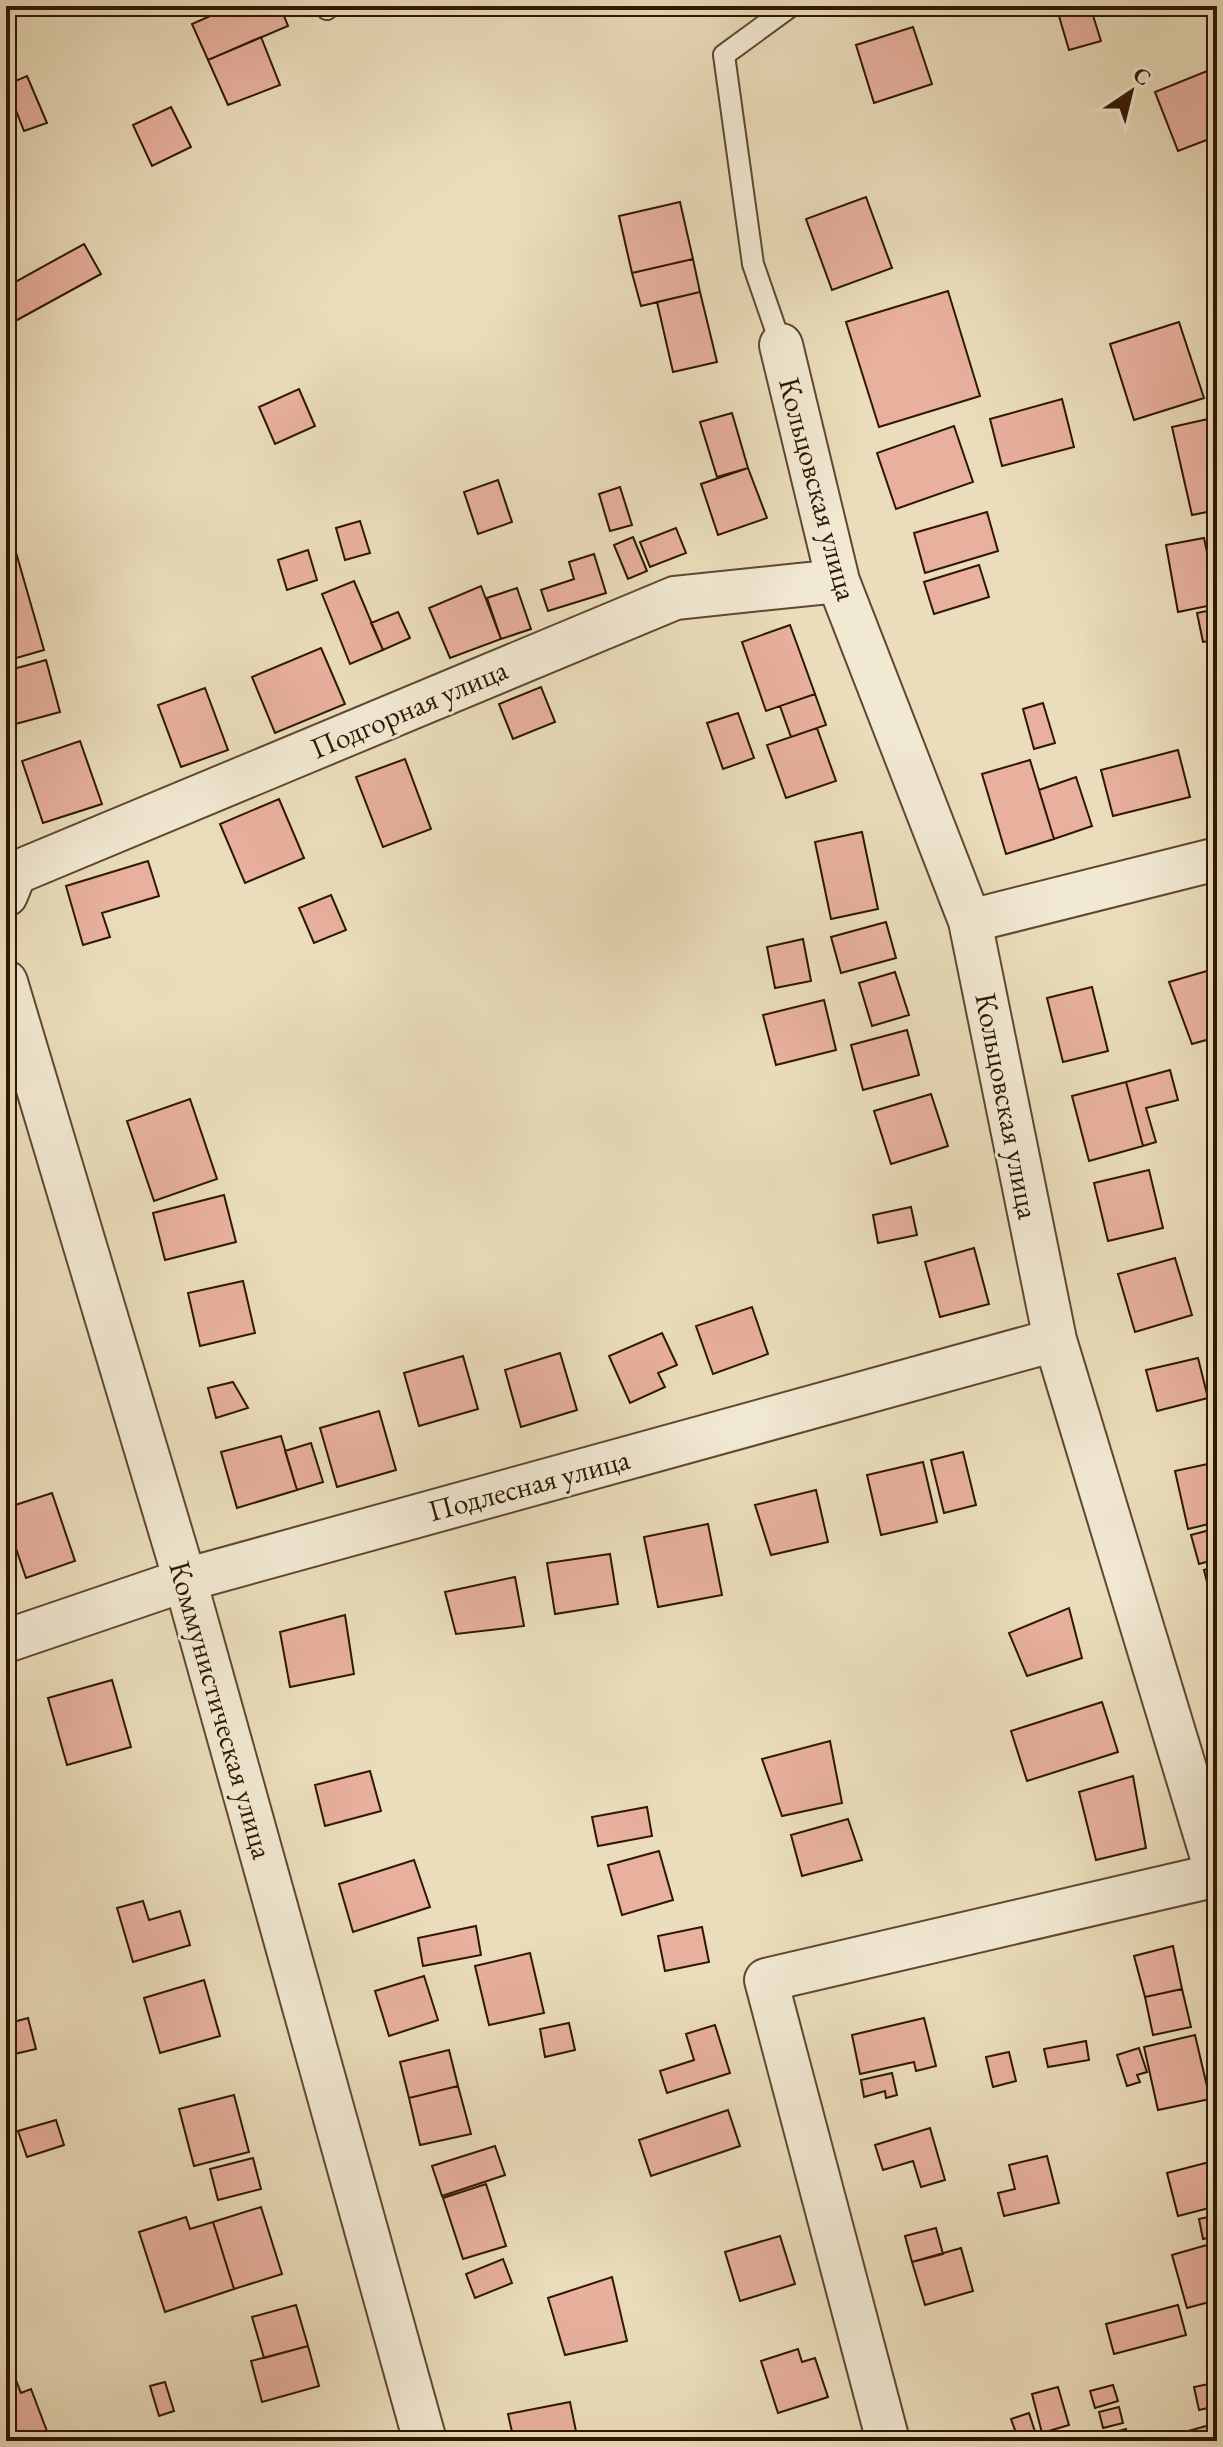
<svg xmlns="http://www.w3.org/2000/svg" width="1223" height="2447" viewBox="0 0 1223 2447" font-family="'EB Garamond',serif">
<rect width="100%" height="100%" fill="#ebddbb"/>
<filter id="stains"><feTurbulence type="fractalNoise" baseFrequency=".0025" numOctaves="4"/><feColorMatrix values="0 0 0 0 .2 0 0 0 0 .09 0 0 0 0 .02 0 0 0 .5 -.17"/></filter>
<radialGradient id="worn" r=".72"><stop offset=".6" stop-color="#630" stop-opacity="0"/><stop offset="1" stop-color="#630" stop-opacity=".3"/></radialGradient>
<path fill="#e8b19e" stroke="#2f1702" stroke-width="2" d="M 204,6 L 233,6 L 208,16 Z
M 233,6 L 280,6 L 288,26 L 208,60 L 192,24 Z
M 1056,6 L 1090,6 L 1101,41 L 1069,50 Z
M 913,27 L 932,84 L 874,103 L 856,45 Z
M 261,37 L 280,85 L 228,105 L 208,60 Z
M 1217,67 L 1217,136 L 1178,151 L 1155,92 Z
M 27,76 L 47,123 L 24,131 L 6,85 Z
M 171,107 L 191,147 L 152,166 L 133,125 Z
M 866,197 L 892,268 L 832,290 L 806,219 Z
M 680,202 L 693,259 L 632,273 L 619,216 Z
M 84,244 L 101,274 L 8,325 L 6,287 Z
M 693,259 L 700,292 L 641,306 L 632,273 Z
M 948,291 L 980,396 L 879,427 L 846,322 Z
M 700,292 L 717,362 L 673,372 L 657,302 Z
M 1179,322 L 1204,398 L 1134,420 L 1110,344 Z
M 299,389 L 315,426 L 275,444 L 259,407 Z
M 1062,399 L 1074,447 L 1002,466 L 990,419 Z
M 732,413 L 748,468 L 717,477 L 700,422 Z
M 1217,417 L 1217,510 L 1192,515 L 1172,427 Z
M 954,426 L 973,482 L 896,509 L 877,453 Z
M 748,468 L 767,518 L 718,535 L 701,484 Z
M 498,480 L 512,522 L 478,534 L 464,492 Z
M 620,487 L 632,525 L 610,531 L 599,494 Z
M 987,512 L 998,551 L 925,573 L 914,533 Z
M 360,521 L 370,553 L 345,560 L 336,528 Z
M 676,528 L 686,553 L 650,567 L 640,542 Z
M 633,537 L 647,571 L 628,579 L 614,545 Z
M 1204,538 L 1214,585 L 1217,584 L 1217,604 L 1178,612 L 1166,545 Z
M 13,542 L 44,650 L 6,661 L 6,544 Z
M 308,550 L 317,580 L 287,590 L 278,560 Z
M 594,554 L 606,593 L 548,611 L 541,590 L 574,579 L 569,562 Z
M 979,565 L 989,597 L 934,614 L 924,582 Z
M 354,581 L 383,650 L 350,664 L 322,594 Z
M 481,586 L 501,639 L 450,658 L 429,608 Z
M 517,588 L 531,629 L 501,639 L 487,598 Z
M 1217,609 L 1217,640 L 1203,642 L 1197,613 Z
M 398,612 L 410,638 L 383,650 L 371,623 Z
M 790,625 L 815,694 L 766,711 L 742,642 Z
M 321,648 L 345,704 L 275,733 L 252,677 Z
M 46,660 L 60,712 L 8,726 L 6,718 L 6,671 Z
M 541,687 L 555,722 L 513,739 L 499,704 Z
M 205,688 L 228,750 L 181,767 L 158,705 Z
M 815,694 L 826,725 L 791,737 L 780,706 Z
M 1043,703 L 1055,743 L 1034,749 L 1023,709 Z
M 738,713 L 754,758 L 723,769 L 707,723 Z
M 817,728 L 836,781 L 786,798 L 767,745 Z
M 80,741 L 102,804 L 43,823 L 22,761 Z
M 1178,750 L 1190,797 L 1113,816 L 1101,770 Z
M 405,759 L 431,829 L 383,847 L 356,777 Z
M 1030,760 L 1054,839 L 1006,854 L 982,774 Z
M 1076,777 L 1092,826 L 1054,839 L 1039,790 Z
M 279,799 L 304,858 L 245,883 L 220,824 Z
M 862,832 L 878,909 L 831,919 L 815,842 Z
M 148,861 L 159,896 L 102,913 L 110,937 L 83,945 L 66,886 Z
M 331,895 L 346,930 L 314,943 L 299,908 Z
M 886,922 L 896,958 L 841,973 L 831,937 Z
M 803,939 L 811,981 L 775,988 L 767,947 Z
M 1217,968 L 1217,1037 L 1192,1044 L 1169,982 Z
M 895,972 L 909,1015 L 872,1026 L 859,983 Z
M 1092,987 L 1108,1051 L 1063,1062 L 1047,998 Z
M 824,1000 L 836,1050 L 776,1065 L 763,1015 Z
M 907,1030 L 919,1075 L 863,1090 L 851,1045 Z
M 1170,1070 L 1178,1100 L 1146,1108 L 1156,1142 L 1143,1146 L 1126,1082 Z
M 1126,1082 L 1143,1146 L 1089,1161 L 1072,1096 Z
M 931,1094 L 948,1146 L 891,1164 L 874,1111 Z
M 190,1099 L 217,1179 L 154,1201 L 127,1121 Z
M 1149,1170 L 1163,1228 L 1108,1241 L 1094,1183 Z
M 224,1195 L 236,1242 L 165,1260 L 153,1213 Z
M 911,1207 L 917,1235 L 878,1243 L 873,1215 Z
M 974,1248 L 989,1304 L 940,1317 L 925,1262 Z
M 1175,1258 L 1192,1315 L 1135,1332 L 1118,1274 Z
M 243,1281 L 255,1333 L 200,1346 L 188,1293 Z
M 752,1307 L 768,1354 L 713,1374 L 696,1326 Z
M 662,1333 L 677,1365 L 658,1373 L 665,1387 L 630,1403 L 609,1356 Z
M 560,1353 L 577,1410 L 521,1427 L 505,1370 Z
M 463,1356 L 478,1409 L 419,1426 L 404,1373 Z
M 1198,1358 L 1208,1398 L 1157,1411 L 1146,1370 Z
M 233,1382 L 248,1408 L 216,1418 L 208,1388 Z
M 379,1411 L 396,1470 L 337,1487 L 320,1428 Z
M 281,1436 L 297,1490 L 237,1508 L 221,1452 Z
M 311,1443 L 323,1482 L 297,1490 L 285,1451 Z
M 963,1452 L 976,1505 L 944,1513 L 931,1460 Z
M 923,1462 L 937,1522 L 881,1535 L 867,1475 Z
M 1217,1462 L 1217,1522 L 1188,1529 L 1175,1471 Z
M 816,1490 L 828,1542 L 771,1555 L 755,1505 Z
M 52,1493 L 75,1561 L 26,1578 L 6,1519 L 6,1508 Z
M 708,1524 L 722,1595 L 658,1607 L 644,1537 Z
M 1217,1528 L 1217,1559 L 1199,1564 L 1191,1535 Z
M 610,1554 L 618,1604 L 555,1614 L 547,1563 Z
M 1217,1566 L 1217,1622 L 1204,1570 Z
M 515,1577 L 524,1626 L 456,1634 L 445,1592 Z
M 1069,1608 L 1082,1658 L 1027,1676 L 1009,1633 Z
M 345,1615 L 354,1674 L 290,1687 L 280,1632 Z
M 112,1680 L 131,1747 L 67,1765 L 48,1698 Z
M 1102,1702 L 1118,1752 L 1027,1781 L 1011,1731 Z
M 830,1741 L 842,1803 L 782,1816 L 762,1759 Z
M 370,1771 L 381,1811 L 325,1826 L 315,1785 Z
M 1133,1776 L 1146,1848 L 1096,1860 L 1079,1792 Z
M 647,1807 L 652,1836 L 598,1846 L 592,1817 Z
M 848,1819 L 862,1860 L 802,1876 L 791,1835 Z
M 659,1851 L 673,1900 L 622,1915 L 608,1865 Z
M 414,1860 L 430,1907 L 353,1932 L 339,1884 Z
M 143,1901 L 149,1920 L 180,1911 L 190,1945 L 133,1962 L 117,1908 Z
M 476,1926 L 481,1955 L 423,1966 L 418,1938 Z
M 702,1927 L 709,1962 L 665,1971 L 658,1936 Z
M 1173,1946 L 1182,1989 L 1145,1997 L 1134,1956 Z
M 530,1953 L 544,2013 L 489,2025 L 475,1966 Z
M 424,1976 L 438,2020 L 389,2036 L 375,1991 Z
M 204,1980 L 220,2036 L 160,2053 L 144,1998 Z
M 1182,1989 L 1191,2027 L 1153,2035 L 1145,1997 Z
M 28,2018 L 36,2049 L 6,2056 L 6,2024 Z
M 924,2018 L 936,2066 L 916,2071 L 914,2062 L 860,2074 L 852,2035 Z
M 569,2023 L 575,2050 L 545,2057 L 540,2029 Z
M 715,2025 L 730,2073 L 667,2093 L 660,2071 L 694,2060 L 686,2034 Z
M 1195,2035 L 1210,2099 L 1158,2110 L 1144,2047 Z
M 1086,2041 L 1089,2060 L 1048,2067 L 1044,2049 Z
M 1139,2048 L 1147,2072 L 1137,2075 L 1140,2082 L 1127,2086 L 1117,2055 Z
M 449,2050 L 458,2086 L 409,2098 L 400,2062 Z
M 1009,2052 L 1016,2081 L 993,2087 L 986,2057 Z
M 892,2073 L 897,2095 L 886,2098 L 885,2091 L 864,2097 L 861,2080 Z
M 458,2086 L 471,2134 L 420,2145 L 409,2098 Z
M 234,2095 L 249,2152 L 194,2166 L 179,2109 Z
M 728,2110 L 740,2146 L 651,2176 L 639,2140 Z
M 56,2120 L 64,2145 L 27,2157 L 18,2131 Z
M 930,2128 L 945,2180 L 921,2187 L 913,2161 L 883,2170 L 875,2145 Z
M 495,2146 L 505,2175 L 442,2196 L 432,2166 Z
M 1047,2156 L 1059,2203 L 1004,2216 L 998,2193 L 1015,2189 L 1009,2165 Z
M 253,2158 L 261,2189 L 218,2200 L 210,2169 Z
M 1217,2160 L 1217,2206 L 1178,2216 L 1167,2173 Z
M 486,2184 L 506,2246 L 463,2259 L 443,2198 Z
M 261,2207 L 282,2274 L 234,2289 L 213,2222 Z
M 1217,2215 L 1217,2236 L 1203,2239 L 1199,2219 Z
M 186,2217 L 190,2229 L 213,2222 L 234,2289 L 165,2312 L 139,2232 Z
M 936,2228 L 943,2254 L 912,2262 L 905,2236 Z
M 780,2236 L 795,2284 L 740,2301 L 725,2252 Z
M 1217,2242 L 1217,2300 L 1187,2308 L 1172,2255 Z
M 961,2248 L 973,2291 L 925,2305 L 912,2262 Z
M 503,2259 L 512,2283 L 475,2298 L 466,2274 Z
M 612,2277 L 627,2341 L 565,2355 L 548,2298 Z
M 296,2305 L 308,2346 L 264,2358 L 252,2317 Z
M 1178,2305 L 1186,2335 L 1114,2354 L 1106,2324 Z
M 308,2346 L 319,2386 L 262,2402 L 251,2361 Z
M 798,2349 L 802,2362 L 815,2358 L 828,2397 L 778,2413 L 761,2361 Z
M 12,2370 L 21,2393 L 31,2389 L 48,2434 L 30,2441 L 6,2441 L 6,2372 Z
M 165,2382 L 174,2411 L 159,2416 L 150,2386 Z
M 1214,2383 L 1217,2406 L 1199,2410 L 1194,2387 Z
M 1113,2385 L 1118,2401 L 1095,2408 L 1090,2391 Z
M 1058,2387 L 1069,2425 L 1042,2433 L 1032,2394 Z
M 570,2402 L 578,2441 L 514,2441 L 508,2414 Z
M 1119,2407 L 1123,2423 L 1103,2428 L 1099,2412 Z
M 1029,2413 L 1038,2441 L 1019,2441 L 1011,2419 Z
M 1213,2424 L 1217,2441 L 1153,2441 Z
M 1126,2429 L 1129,2441 L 1082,2441 Z
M 800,2431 L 803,2441 L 763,2441 Z
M 337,2432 L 340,2441 L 305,2441 Z
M 1080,2432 L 1082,2441 L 1050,2441 Z"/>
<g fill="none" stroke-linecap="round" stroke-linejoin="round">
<defs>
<path id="lane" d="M 326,6 L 327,9
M 781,345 L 753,264 L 724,55 L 791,6"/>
<path id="street" d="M 781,345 L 838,581 L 970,921 L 1055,1340 L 1217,1874
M 6,895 L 15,873 L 675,598 L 838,581
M 970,921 L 1217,859
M 6,982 L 185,1580 L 425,2441
M 6,1641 L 185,1580 L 1055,1340
M 888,2441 L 766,1980 L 1217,1875"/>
</defs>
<use href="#lane" stroke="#5e4830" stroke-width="24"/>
<use href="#street" stroke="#5e4830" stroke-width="46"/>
<use href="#lane" stroke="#f2e9d3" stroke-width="20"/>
<use href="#street" stroke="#f2e9d3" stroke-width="42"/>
</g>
<g text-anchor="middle" stroke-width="6" stroke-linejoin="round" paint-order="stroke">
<g font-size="30" fill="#2f1702" stroke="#f2e9d3">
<text transform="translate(818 489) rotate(75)" y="10">Кольцовская улица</text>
<text transform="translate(409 709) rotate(-23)" y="10">Подгорная улица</text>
<text transform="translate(1007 1106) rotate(79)" y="10">Кольцовская улица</text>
<text transform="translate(529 1485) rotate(-15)" y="10">Подлесная улица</text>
<text transform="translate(221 1710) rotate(74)" y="10">Коммунистическая улица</text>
</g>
</g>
<rect width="1223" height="2447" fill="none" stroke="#ebddbb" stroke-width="32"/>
<rect x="8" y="8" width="1207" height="2431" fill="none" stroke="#2f1702" stroke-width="4"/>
<rect x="16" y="16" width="1191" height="2415" fill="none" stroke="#2f1702" stroke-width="2"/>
<g transform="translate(1131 92) rotate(35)" stroke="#f2e9d3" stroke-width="6" paint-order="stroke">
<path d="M0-6L14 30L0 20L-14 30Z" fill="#2f1702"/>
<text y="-12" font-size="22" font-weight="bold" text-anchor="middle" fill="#2f1702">С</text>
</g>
<rect width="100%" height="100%" filter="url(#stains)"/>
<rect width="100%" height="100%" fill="url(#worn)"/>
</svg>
